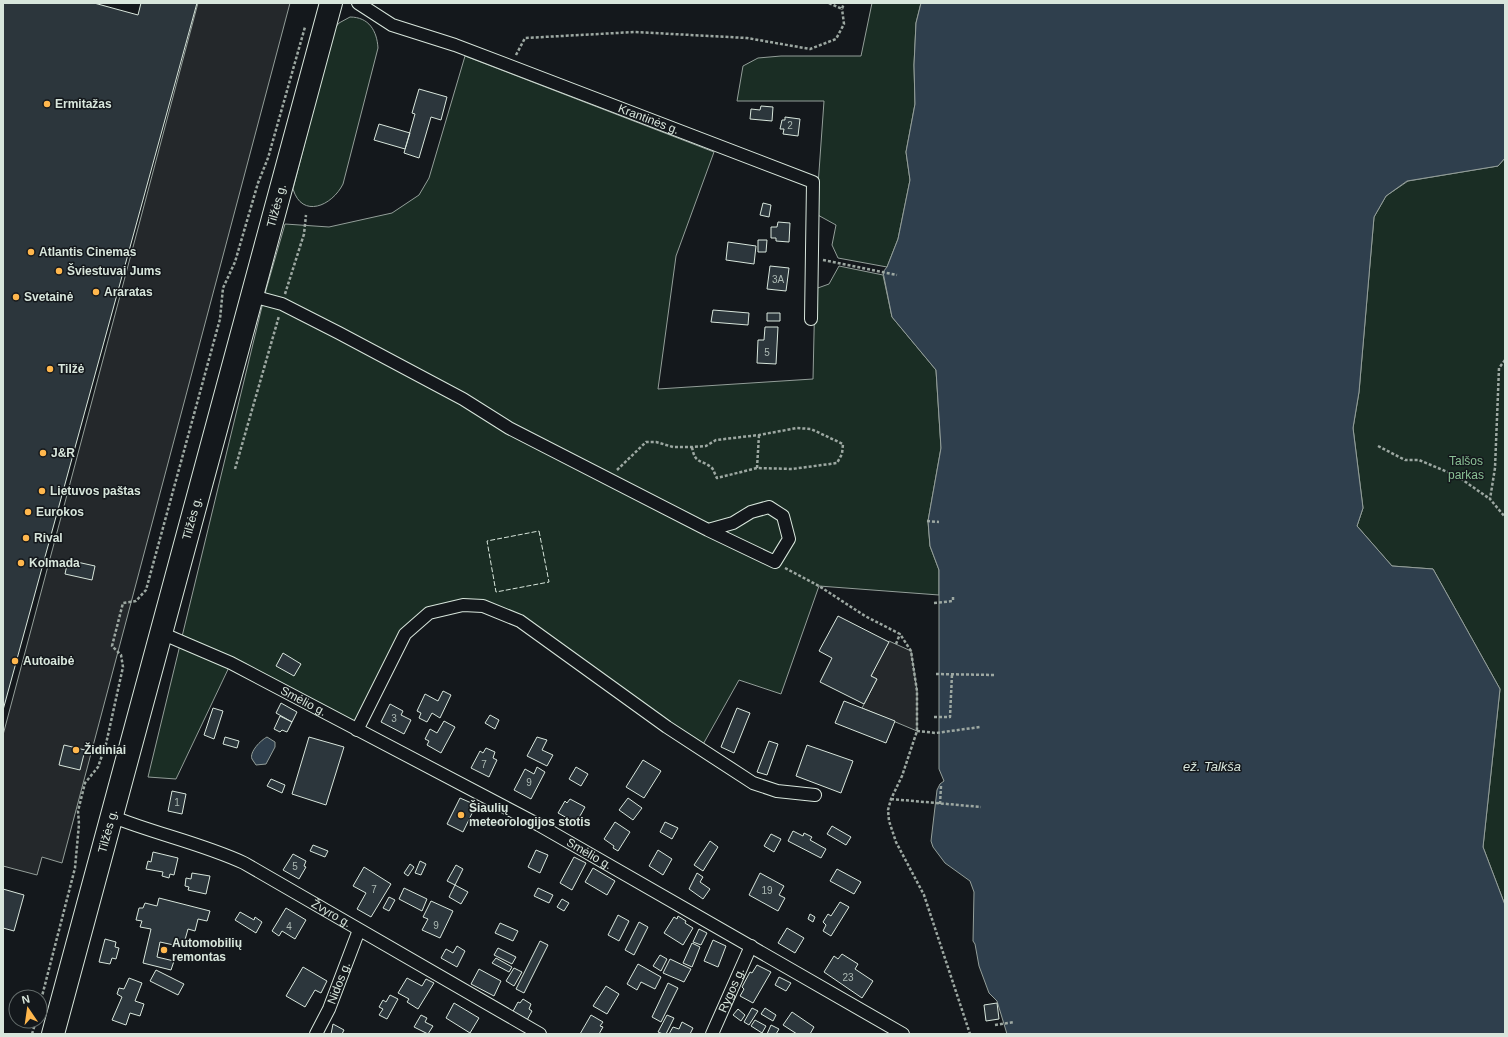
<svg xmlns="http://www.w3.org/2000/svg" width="1508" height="1037" viewBox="0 0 1508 1037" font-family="Arial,sans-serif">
<rect width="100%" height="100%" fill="#14181c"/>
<path fill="#1a2d24" stroke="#939e99" d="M 872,3 L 921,3 L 916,23 L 914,65 L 915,104 L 906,152 L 910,180 L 898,239 L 887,267 L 838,258 L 832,245 L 836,225 L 816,214 L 824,101 L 737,101 L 743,66 L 758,58 L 781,56 L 861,56 Z
M 350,17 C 369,17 377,31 378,48 L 343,184 C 332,206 302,219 293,189 L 334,29 L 339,23 Z
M 465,56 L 714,152 L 676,256 L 658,389 L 813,379 L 815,289 L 829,284 L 839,266 L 883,275 L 892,317 L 936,370 L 941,448 L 928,521 L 930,546 L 939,570 L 939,595 L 819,586 L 781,694 L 739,680 L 701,748 L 520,621 L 483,606 L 429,613 L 405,634 L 357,730 L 231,663 L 176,779 L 148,777 L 266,290 L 285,224 L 329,227 L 392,213 L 419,195 L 429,178 Z
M 1505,158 L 1505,905 L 1483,847 L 1500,689 L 1433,569 L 1392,566 L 1357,526 L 1363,508 L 1353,428 L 1359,392 L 1374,217 L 1386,196 L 1408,181 L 1498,166 Z"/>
<path fill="#24282b" stroke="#939e99" d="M 198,3 L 290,3 L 62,863 L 42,857 L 37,875 L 3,866 L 3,735 Z
M 889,641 L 911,651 L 917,691 L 917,731 L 862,708 L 877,679 L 871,676 Z"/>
<path fill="#2f3f4d" stroke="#939e99" d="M 921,3 L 1505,3 L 1505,158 L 1498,166 L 1407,181 L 1386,196 L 1374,217 L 1359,392 L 1353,428 L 1363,508 L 1357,526 L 1392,566 L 1433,569 L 1500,689 L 1483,847 L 1505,905 L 1505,1034 L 1007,1034 L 997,1001 L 989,993 L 979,966 L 975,944 L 973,941 L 974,892 L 970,881 L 945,863 L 933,847 L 931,841 L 937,790 L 940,784 L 944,781 L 939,769 L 939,570 L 930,546 L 928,521 L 941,448 L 936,370 L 892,317 L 883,272 L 887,267 L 898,239 L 910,180 L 906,152 L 915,104 L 914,65 L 916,23 Z
M 267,737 L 275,742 L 275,747 L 266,764 L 256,765 C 255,763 253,761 252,759 C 249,752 261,740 267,737 Z"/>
<path fill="#2c363c" stroke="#d8e6dc" d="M 3,3 L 94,3 L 138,15 L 141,3 L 197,3 L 3,710 Z
M 419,89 L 447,97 L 441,120 L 431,117 L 419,158 L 404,153 L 415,114 L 412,113 Z
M 761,106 L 773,107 L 772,121 L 750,119 L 751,109 L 760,110 Z
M 785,117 L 800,119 L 798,136 L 783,134 L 784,129 L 780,129 L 782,120 L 785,120 Z
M 379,124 L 410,133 L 405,149 L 374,140 Z
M 763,203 L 771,205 L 769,217 L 760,215 Z
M 778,222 L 790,223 L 789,242 L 776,241 L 776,238 L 771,238 L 771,227 L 777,227 Z
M 758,240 L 767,240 L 766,252 L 758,252 Z
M 728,242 L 756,246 L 754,264 L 726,260 Z
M 770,266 L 789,268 L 786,291 L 767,289 Z
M 713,310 L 749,313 L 748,325 L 711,322 Z
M 767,313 L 780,313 L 780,321 L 767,321 Z
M 765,327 L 778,327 L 776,364 L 757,363 L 758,340 L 764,340 Z
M 68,560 L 95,566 L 92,580 L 65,574 Z
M 838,616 L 889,642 L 871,676 L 877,679 L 864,704 L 820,682 L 832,658 L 819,651 Z
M 283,653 L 301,664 L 294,676 L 276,666 Z
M 443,691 L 451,695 L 440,718 L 432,713 L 427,722 L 419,718 L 421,713 L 417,711 L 425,694 L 438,701 Z
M 844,701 L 895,721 L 886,743 L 835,723 Z
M 281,703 L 297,712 L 292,722 L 276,713 Z
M 390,704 L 403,711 L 401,715 L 411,720 L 404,734 L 381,722 Z
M 213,708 L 223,711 L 214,739 L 204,735 Z
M 737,708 L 750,713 L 734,753 L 721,747 Z
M 490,715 L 499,720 L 495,729 L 485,723 Z
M 280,716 L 292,722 L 287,732 L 282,730 L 280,732 L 274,729 Z
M 444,721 L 455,727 L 441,753 L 427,745 L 429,741 L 425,739 L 430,729 L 437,733 Z
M 225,737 L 239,741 L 237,748 L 223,744 Z
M 309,737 L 344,747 L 326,805 L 292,794 Z
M 537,737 L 547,740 L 542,750 L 553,755 L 547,766 L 527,756 Z
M 769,741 L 778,744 L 767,775 L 757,772 Z
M 64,745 L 85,750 L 80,770 L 59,765 Z
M 807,745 L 853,761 L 841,793 L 796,776 Z
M 486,748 L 495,752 L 493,758 L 497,760 L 489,777 L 471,768 L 480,751 L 483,753 Z
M 643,760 L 661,771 L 644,798 L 626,787 Z
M 537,767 L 545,772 L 531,799 L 514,790 L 525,769 L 534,774 Z
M 576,767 L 588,774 L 581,786 L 569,779 Z
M 271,779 L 285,785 L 282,793 L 267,786 Z
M 172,791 L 186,794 L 182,814 L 168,811 Z
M 460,798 L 476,805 L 463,832 L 447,824 Z
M 628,798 L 642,808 L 633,820 L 619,810 Z
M 570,799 L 585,807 L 576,823 L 558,813 L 565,801 L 567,803 Z
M 615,822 L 630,832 L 618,851 L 613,848 L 614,846 L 604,839 Z
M 665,822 L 678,828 L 672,839 L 660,832 Z
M 832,826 L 851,837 L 846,845 L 827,834 Z
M 793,831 L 803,836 L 804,833 L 812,837 L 810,840 L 826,849 L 821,858 L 788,841 Z
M 771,834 L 781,839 L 774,852 L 764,846 Z
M 710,841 L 718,847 L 703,871 L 694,865 Z
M 313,845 L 328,851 L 325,857 L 310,851 Z
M 536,850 L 548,855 L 540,873 L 528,867 Z
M 658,850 L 672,859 L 663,875 L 649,866 Z
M 153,852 L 178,858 L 174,875 L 170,874 L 169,878 L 162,876 L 163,872 L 146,869 L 148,861 L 151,862 Z
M 293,854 L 306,861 L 304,866 L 306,867 L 299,879 L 283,870 Z
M 574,857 L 586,863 L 572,890 L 560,883 Z
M 420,861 L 426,864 L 421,875 L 415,873 Z
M 410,864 L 414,867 L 408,876 L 404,873 Z
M 456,865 L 463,869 L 455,885 L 447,881 Z
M 364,867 L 391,884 L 371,917 L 357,909 L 366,893 L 353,886 Z
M 593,868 L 615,881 L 607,895 L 585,882 Z
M 837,869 L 861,882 L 854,894 L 830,881 Z
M 192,873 L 210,876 L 206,894 L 188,890 L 189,887 L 185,886 L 186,878 L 191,879 Z
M 697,873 L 703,877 L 700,882 L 710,889 L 703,899 L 689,889 Z
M 760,873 L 784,886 L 779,895 L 785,898 L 778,911 L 749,895 Z
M 455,885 L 468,892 L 461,904 L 449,897 Z
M 404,888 L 427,899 L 422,911 L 399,899 Z
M 538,888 L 553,895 L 549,903 L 534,896 Z
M 3,889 L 24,895 L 14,931 L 3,928 Z
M 389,897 L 395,900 L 389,911 L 383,908 Z
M 159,898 L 210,911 L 207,921 L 198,919 L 195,931 L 188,929 L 183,947 L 160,942 L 157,957 L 174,961 L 171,970 L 143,963 L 151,929 L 140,927 L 142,921 L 136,920 L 139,908 L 143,908 L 145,903 L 157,906 Z
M 562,899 L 569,903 L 564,911 L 557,907 Z
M 431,901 L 453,911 L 440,938 L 422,930 L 428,919 L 423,917 Z
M 840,902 L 849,907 L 831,936 L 823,931 L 826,925 L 823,922 L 828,914 L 831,916 Z
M 286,908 L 306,920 L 295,939 L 282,931 L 279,936 L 272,931 Z
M 240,912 L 254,920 L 255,917 L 262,922 L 256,933 L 235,920 Z
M 810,914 L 815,917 L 813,922 L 808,919 Z
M 618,915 L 629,921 L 619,941 L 608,935 Z
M 678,916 L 686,921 L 685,923 L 693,928 L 683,945 L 664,933 L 674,917 L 677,919 Z
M 639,922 L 648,927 L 634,955 L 625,950 Z
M 500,923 L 518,931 L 513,941 L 495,933 Z
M 787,928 L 804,938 L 795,953 L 778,943 Z
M 699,929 L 707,933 L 701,945 L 693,942 Z
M 105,939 L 116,942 L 115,947 L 119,948 L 116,959 L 112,958 L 110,964 L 99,962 Z
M 713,940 L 726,946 L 718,967 L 704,961 Z
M 540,941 L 548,945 L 524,993 L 516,989 Z
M 692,943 L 700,947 L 692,967 L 683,963 Z
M 457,946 L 465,951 L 457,967 L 441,958 L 446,949 L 453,953 Z
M 498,948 L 516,957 L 512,964 L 494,955 Z
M 842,954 L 858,964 L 855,969 L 873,981 L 862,998 L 824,972 L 834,956 L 838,959 Z
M 660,955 L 667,959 L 661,971 L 653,966 Z
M 496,958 L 512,967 L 509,972 L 492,963 Z
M 670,959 L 691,969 L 684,982 L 663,973 Z
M 638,964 L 661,977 L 655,989 L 641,982 L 637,990 L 627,984 Z
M 757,965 L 771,972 L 753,1003 L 740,996 L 744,989 L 742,987 L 750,972 L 752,973 Z
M 303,967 L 327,981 L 321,993 L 315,990 L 305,1007 L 286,996 Z
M 514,968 L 522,972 L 514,986 L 506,981 Z
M 479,969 L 501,981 L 494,996 L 471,984 Z
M 156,970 L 184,984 L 178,995 L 150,981 Z
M 779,977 L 791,983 L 786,991 L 775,985 Z
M 129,978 L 142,983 L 135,1001 L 144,1004 L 140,1016 L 130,1013 L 126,1025 L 112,1020 L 122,997 L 117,994 L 119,988 L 124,989 Z
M 407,978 L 422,986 L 426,979 L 434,983 L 418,1009 L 407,1002 L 409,999 L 398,993 Z
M 668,983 L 678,988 L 661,1022 L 652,1017 Z
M 606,986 L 619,994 L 607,1014 L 593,1006 Z
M 390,995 L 398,999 L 387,1019 L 379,1015 L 383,1009 L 379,1007 L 383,1000 L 386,1002 Z
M 523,999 L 531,1004 L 529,1009 L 532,1011 L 526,1022 L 512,1013 L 518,1002 L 520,1003 Z
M 454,1003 L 479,1018 L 470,1033 L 446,1018 Z
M 997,1003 L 999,1019 L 986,1021 L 984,1005 Z
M 752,1008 L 758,1011 L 749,1025 L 744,1022 Z
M 765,1008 L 776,1015 L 773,1021 L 761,1014 Z
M 738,1009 L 745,1015 L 741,1021 L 733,1015 Z
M 792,1012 L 814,1027 L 810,1034 L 797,1034 L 783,1025 Z
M 421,1015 L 427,1018 L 425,1022 L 433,1026 L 428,1034 L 414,1027 Z
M 591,1015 L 603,1022 L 600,1026 L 603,1027 L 599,1034 L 580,1034 Z
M 667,1015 L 674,1018 L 666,1034 L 663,1034 L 658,1032 Z
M 755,1020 L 766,1026 L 762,1033 L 751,1026 Z
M 682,1022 L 693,1028 L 690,1034 L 669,1034 L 673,1027 L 679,1029 Z
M 333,1024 L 344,1030 L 342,1034 L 331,1034 Z
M 771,1025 L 779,1029 L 776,1034 L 767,1034 Z"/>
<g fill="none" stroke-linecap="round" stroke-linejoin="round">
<defs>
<g id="street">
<path id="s1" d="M 358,3 L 392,25 L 455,45 L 813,182 L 811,319"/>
<path d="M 252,296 L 282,304 L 339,333 L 463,399 L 509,428 L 708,530 L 775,562 L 789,539 L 783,516 L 769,507 L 751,512 L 733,523 L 708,530"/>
<path id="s2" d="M 161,633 L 231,663 L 539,825 L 903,1034"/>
<path d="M 357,730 L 405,634 L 429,613 L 463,605 L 483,606 L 520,621 L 667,727 L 753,783 L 777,791 L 815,795"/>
<path id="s3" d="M 111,816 C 155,834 201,843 244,863 L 540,1034"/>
<path id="s4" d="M 316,1034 L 329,1009 L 359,930"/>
<path id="s5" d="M 712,1034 L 751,946"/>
</g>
<g id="highway">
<path id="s6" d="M 53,1034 L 331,3"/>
</g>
</defs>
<use href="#street" stroke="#d8e6dc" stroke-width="14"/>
<use href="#highway" stroke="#d8e6dc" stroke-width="24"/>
<path stroke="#9da8a2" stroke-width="2.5" stroke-dasharray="3 2" stroke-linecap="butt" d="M 829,3 L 842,9 L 844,3
M 516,55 L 525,38 L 635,32 L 747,38 L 810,49 L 836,39 L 844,24 L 842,9
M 823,260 L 897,275
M 285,294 L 304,234 L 306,215
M 1505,360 L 1499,368 L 1495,468 L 1490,499 L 1505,517
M 1378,446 L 1405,460 L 1419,460 L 1457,476 L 1490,499
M 757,468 L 759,435
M 235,469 L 279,316
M 617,470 L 646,442 L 656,442 L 673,447 L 692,447 L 706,446 L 716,440 L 759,435 L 797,428 L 811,429 L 843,444 L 842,454 L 837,463 L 792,469 L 757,468 L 717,478 C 715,475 714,470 712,468 C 702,459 695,465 692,447
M 927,521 L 939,522
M 785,568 L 819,586 L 865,616 L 900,634 L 911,651 L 917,691 L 917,731 L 902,776 L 891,799 L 888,810 L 889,821 L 896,842 L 924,895 L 970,1034
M 934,603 L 953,601 L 953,597
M 896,644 L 900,634
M 936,674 L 995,675
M 934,717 L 950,717 L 952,674
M 917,731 L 936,733 L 980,727
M 891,799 L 981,807
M 940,804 L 941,786
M 40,1004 L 75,868 L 79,824 L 78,811 L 85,783 L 98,767 L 106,744 L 123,667 L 121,655 L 112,646 L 123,603 L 136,601 L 146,590 L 220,319 L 223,288 L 235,262 L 258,183 L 268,158 L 305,27
M 995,1025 L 1014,1022
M 32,1034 L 36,1021"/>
<use href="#street" stroke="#14181c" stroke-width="12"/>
<use href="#highway" stroke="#14181c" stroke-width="22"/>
<path stroke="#d8e6dc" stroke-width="1" stroke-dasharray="5 2" stroke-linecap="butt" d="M 539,531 L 549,582 L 496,592 L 487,541 Z"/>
</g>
<g fill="#ffb74d" stroke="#14181c" stroke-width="1.5">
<circle cx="47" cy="104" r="4"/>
<circle cx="31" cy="252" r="4"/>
<circle cx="59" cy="271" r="4"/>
<circle cx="96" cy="292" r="4"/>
<circle cx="16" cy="297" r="4"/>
<circle cx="50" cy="369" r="4"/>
<circle cx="43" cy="453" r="4"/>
<circle cx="42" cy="491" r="4"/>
<circle cx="28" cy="512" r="4"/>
<circle cx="26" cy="538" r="4"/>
<circle cx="21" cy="563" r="4"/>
<circle cx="15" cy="661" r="4"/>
<circle cx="76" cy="750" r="4"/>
<circle cx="461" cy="815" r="4"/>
<circle cx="164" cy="950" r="4"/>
</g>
<g text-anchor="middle" stroke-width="3" stroke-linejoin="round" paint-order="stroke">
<g font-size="10" fill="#adbab4">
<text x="790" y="129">2</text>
<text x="778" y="283">3A</text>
<text x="767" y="356">5</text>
<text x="394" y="722">3</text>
<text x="484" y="768">7</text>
<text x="529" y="786">9</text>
<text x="177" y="806">1</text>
<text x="295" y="870">5</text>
<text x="374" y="893">7</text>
<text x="767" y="894">19</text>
<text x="436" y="929">9</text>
<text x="289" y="930">4</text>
<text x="848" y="981">23</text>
</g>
<g font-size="12" font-weight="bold" fill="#d8e6dc" stroke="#14181c" text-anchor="start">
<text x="55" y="108">Ermitažas</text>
<text x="39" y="256">Atlantis Cinemas</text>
<text x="67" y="275">Šviestuvai Jums</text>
<text x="104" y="296">Araratas</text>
<text x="24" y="301">Svetainė</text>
<text x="58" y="373">Tilžė</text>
<text x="51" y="457">J&amp;R</text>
<text x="50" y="495">Lietuvos paštas</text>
<text x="36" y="516">Eurokos</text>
<text x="34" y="542">Rival</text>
<text x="29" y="567">Kolmada</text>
<text x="23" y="665">Autoaibė</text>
<text x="84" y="754">Židiniai</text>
<text x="469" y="812">Šiaulių<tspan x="469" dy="14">meteorologijos stotis</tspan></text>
<text x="172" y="947">Automobilių<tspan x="172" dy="14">remontas</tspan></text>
</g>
<g font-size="12" fill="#d8e6dc" stroke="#14181c">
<text dy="4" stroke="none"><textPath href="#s1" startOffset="314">Krantinės g.</textPath></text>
<text dy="4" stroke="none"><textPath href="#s6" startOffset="858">Tilžės g.</textPath></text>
<text dy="4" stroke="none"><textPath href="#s6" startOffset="534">Tilžės g.</textPath></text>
<text dy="4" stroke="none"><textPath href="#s2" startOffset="158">Smėlio g.</textPath></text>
<text dy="4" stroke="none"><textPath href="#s6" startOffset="210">Tilžės g.</textPath></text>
<text dy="4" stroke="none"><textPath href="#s2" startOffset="482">Smėlio g.</textPath></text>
<text dy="4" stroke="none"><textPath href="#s3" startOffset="242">Žvyro g.</textPath></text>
<text dy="4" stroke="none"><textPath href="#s4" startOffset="56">Nidos g.</textPath></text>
<text dy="4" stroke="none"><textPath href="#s5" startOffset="48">Rygos g.</textPath></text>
</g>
<g font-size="12" fill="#8ac095" stroke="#14181c">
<text x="1466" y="465">Talšos<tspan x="1466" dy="14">parkas</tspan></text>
</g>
<g font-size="13" font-style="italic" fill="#d8e6dc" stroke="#14181c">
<text x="1212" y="771">ež. Talkša</text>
</g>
</g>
<rect width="1508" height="1037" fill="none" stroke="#d8e6dc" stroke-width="8"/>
<g transform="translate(28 1009) rotate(347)"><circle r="19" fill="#14181c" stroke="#626a69"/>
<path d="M0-3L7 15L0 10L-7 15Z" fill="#ffb74d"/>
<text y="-6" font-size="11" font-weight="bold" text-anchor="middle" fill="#d8e6dc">N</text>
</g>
</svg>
